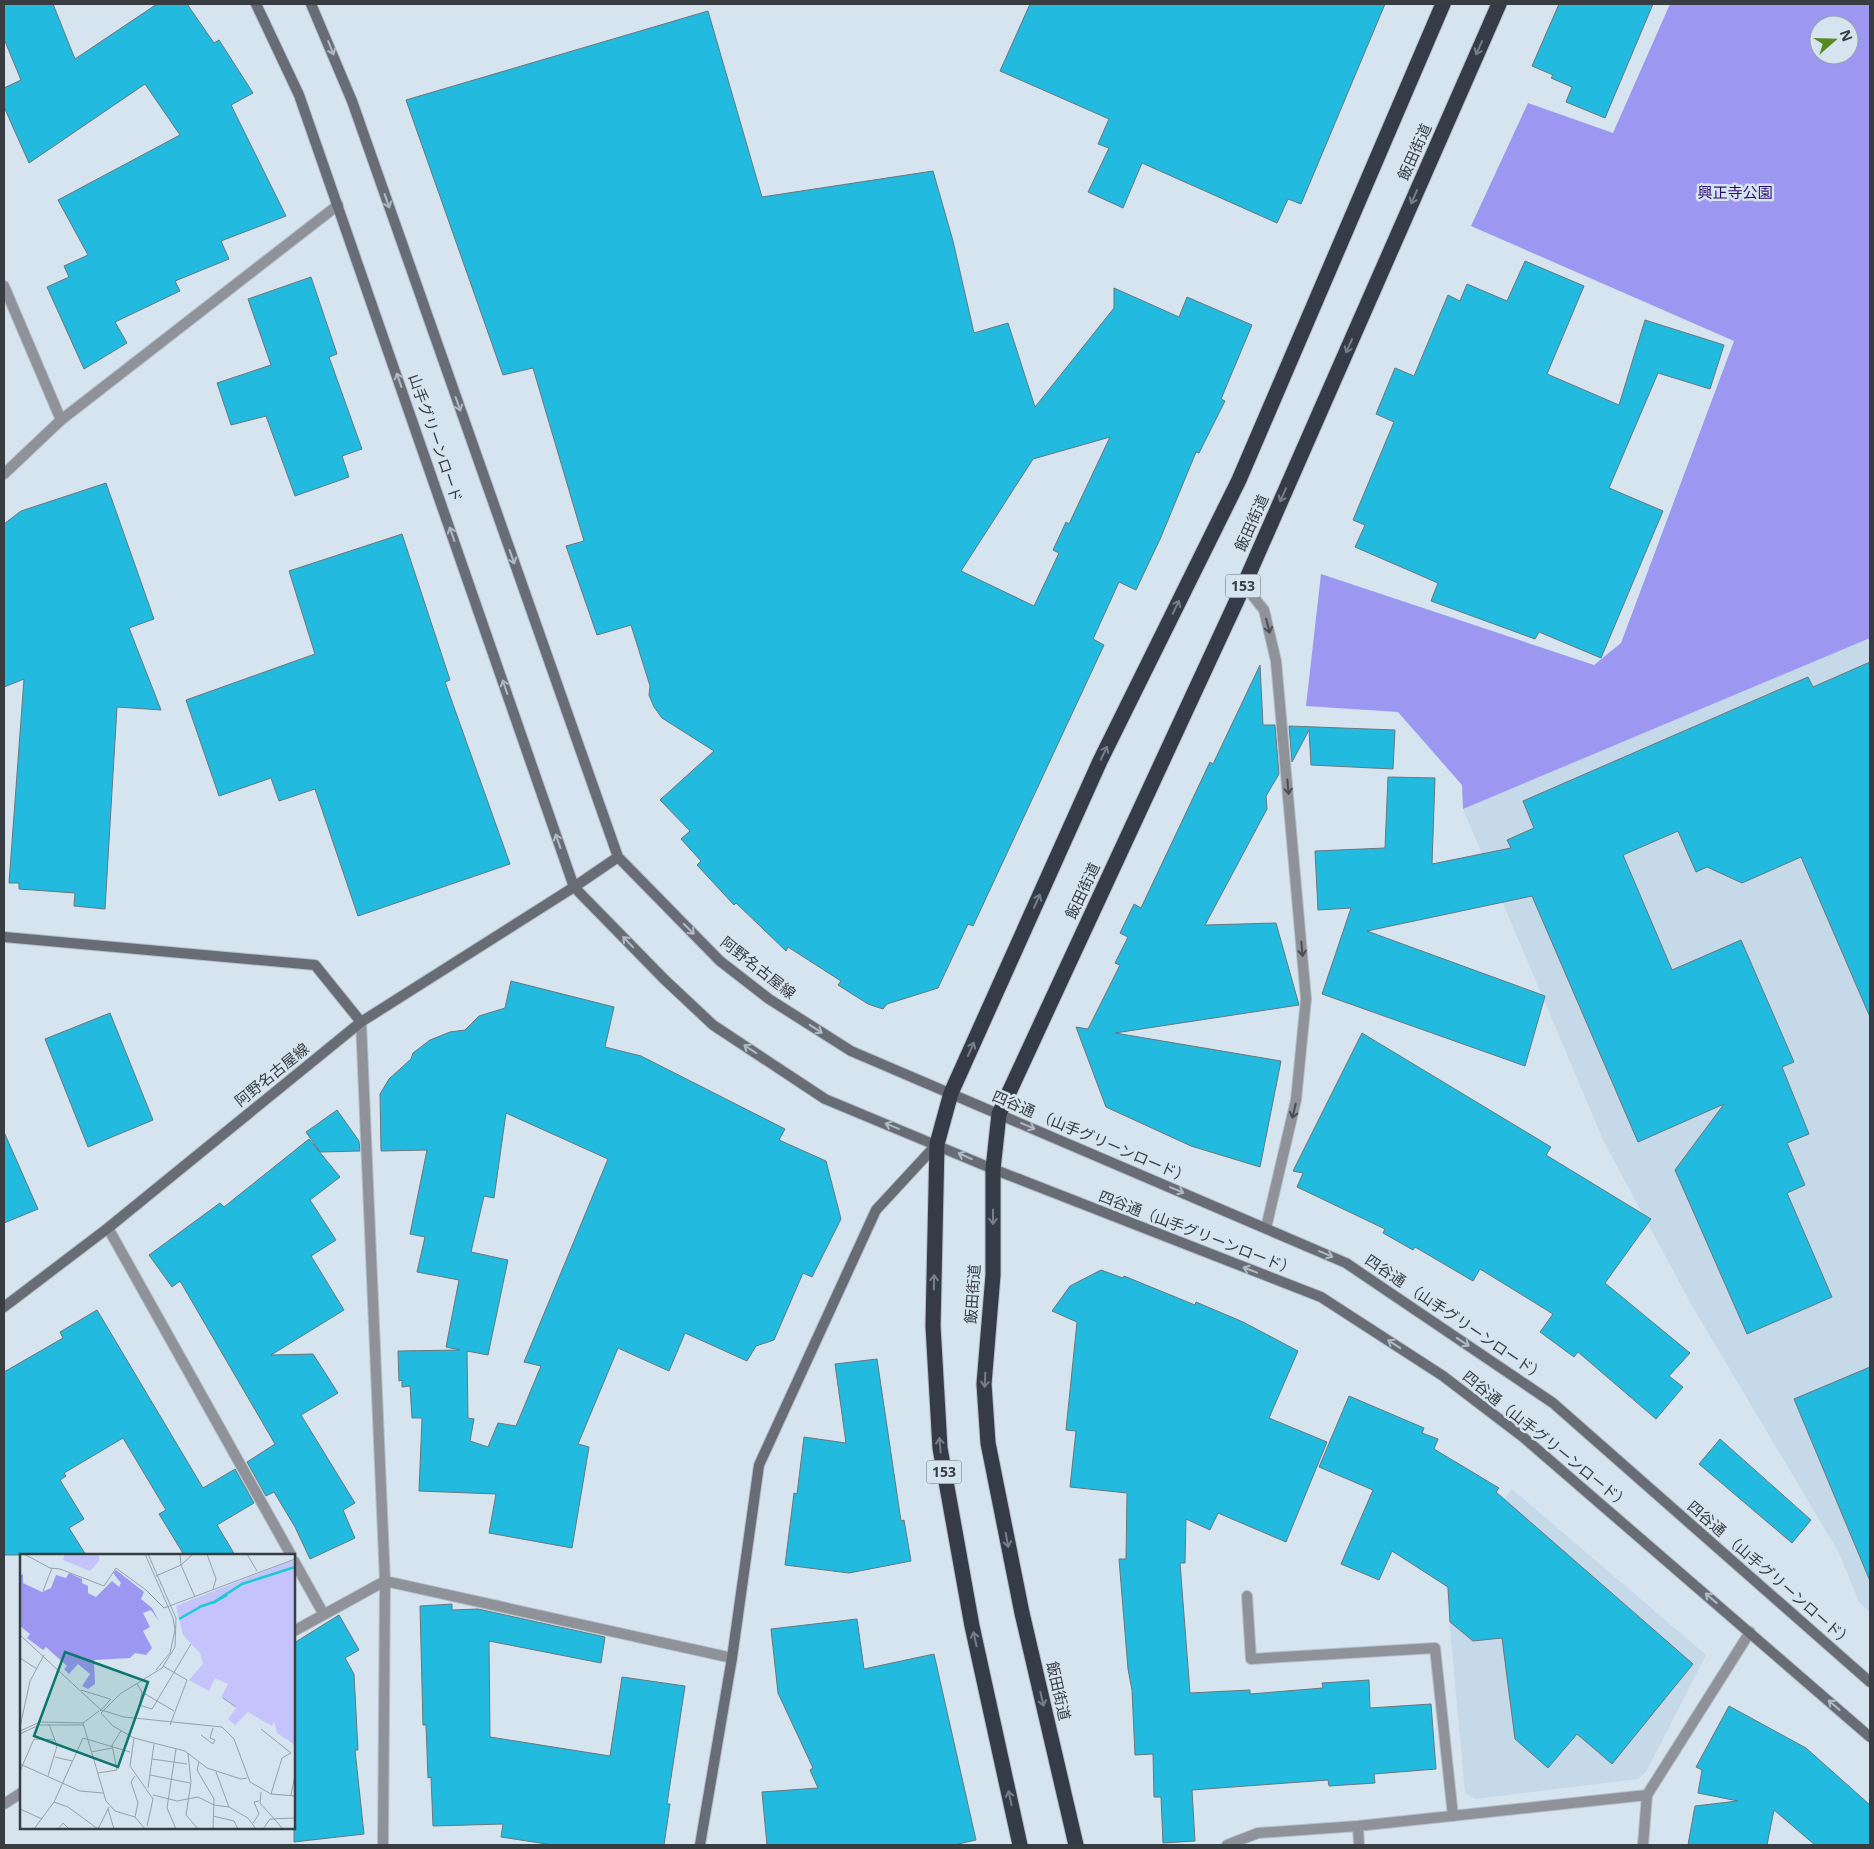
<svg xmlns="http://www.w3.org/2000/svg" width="1874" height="1849" viewBox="0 0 1874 1849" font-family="'Noto Sans','Noto Sans JP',sans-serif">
<rect width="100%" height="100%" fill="#d6e4ef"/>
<path fill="#c5d9e9" d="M 1870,638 L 1870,1613 L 1859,1602 L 1839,1553 L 1691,1304 L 1604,1142 L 1463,809 Z
M 1512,1489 L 1706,1655 L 1646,1772 L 1638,1779 L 1475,1799 L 1465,1793 L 1445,1573 Z"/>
<path fill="#9c97f0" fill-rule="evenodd" d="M 1670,4 L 1870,4 L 1870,638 L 1463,809 L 1462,785 L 1398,712 L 1306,706 L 1321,574 L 1594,665 L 1621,643 L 1734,341 L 1471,226 L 1528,103 L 1613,133 ZM 1819,25 L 1849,25 L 1849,55 L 1819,55 Z"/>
<path fill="#23bae0" stroke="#67777d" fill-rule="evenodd" d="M 4,4 L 53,4 L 75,59 L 157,4 L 187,4 L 214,43 L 219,40 L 253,93 L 231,105 L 286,216 L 221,241 L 229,259 L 175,281 L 180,291 L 115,322 L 127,343 L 84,369 L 47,287 L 69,277 L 64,266 L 88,255 L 58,200 L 180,135 L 145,84 L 29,163 L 4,107 L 4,88 L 21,80 L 4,39 Z
M 1030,4 L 1385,4 L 1301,204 L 1288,199 L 1277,223 L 1142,163 L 1123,208 L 1088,192 L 1109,148 L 1098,144 L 1109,119 L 1000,71 Z
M 1559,4 L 1653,4 L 1605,118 L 1566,102 L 1572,87 L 1551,78 L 1553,75 L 1532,66 Z
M 708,11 L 762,197 L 933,171 L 953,241 L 974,333 L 1008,323 L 1035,407 L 1114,308 L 1114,288 L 1179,317 L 1187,297 L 1252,325 L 1221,399 L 1225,401 L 1199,453 L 1196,452 L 1161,537 L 1136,590 L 1119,582 L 1093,639 L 1104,645 L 973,926 L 968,924 L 938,988 L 887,1004 L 883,1009 L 868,1004 L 838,985 L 841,981 L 788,947 L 786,951 L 736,903 L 734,905 L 697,865 L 701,861 L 681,839 L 690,831 L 660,800 L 714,751 L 662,718 L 654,707 L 649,695 L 650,686 L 631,625 L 597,635 L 566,546 L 584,541 L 533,368 L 503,375 L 406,100 ZM 1110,437 L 1069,524 L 1066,522 L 1053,550 L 1059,553 L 1034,606 L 961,571 L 1033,459 Z
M 1525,261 L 1584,286 L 1547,374 L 1619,405 L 1645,320 L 1724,345 L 1710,389 L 1658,373 L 1609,488 L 1663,511 L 1601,658 L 1539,632 L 1535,639 L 1431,601 L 1438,583 L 1355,547 L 1365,525 L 1353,520 L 1394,422 L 1376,414 L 1395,368 L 1414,376 L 1448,295 L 1460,301 L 1467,284 L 1507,301 Z
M 311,277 L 337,354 L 329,357 L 362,449 L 342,456 L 349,477 L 295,496 L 266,416 L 231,425 L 217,383 L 271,365 L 248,299 Z
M 106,483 L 154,619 L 129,628 L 161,710 L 117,707 L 105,909 L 74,906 L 75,893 L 19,889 L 19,883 L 9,883 L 24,679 L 4,687 L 4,524 L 21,511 Z
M 402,534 L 450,680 L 445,682 L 510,864 L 358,916 L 315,789 L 279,801 L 271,778 L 219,796 L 186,700 L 315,654 L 289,571 Z
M 1870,662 L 1870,1017 L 1801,857 L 1742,883 L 1707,867 L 1696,872 L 1678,831 L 1623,855 L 1672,970 L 1741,940 L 1794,1062 L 1782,1067 L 1809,1134 L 1787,1143 L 1805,1185 L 1787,1193 L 1832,1297 L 1747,1334 L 1675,1170 L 1724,1104 L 1638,1142 L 1532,896 L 1367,931 L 1545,996 L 1525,1066 L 1322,994 L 1351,908 L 1318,910 L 1315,851 L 1385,848 L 1388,777 L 1435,778 L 1432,864 L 1511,848 L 1507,840 L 1534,828 L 1523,801 L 1808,677 L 1813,687 Z
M 1260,665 L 1263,725 L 1275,725 L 1279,774 L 1266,796 L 1267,809 L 1205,925 L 1276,923 L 1299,1005 L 1115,1033 L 1281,1061 L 1260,1167 L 1191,1146 L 1106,1107 L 1076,1027 L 1088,1029 L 1120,965 L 1115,963 L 1128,937 L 1120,933 L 1134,904 L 1141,908 L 1210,762 L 1213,764 Z
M 1289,726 L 1395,730 L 1393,769 L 1311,765 L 1309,730 L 1292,762 Z
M 511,981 L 614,1007 L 605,1047 L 641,1056 L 785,1129 L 779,1140 L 826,1161 L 841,1219 L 812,1277 L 803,1273 L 774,1340 L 756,1346 L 747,1361 L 685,1333 L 669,1371 L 618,1348 L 578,1444 L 589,1447 L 572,1548 L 489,1533 L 496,1494 L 419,1491 L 422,1418 L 412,1418 L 410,1386 L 402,1387 L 402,1380 L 399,1381 L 398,1351 L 460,1350 L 446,1347 L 459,1280 L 417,1272 L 425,1237 L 410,1234 L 427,1150 L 381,1151 L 380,1094 L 389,1079 L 411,1059 L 413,1053 L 430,1040 L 450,1032 L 465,1030 L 479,1016 L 505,1008 ZM 506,1113 L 608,1159 L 524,1362 L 541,1366 L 516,1426 L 498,1423 L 488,1447 L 470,1441 L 474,1419 L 468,1418 L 467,1351 L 488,1355 L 508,1260 L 471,1252 L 484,1196 L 494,1198 Z
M 110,1013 L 153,1120 L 88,1147 L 45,1039 Z
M 1362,1033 L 1551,1147 L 1546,1155 L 1651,1219 L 1605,1283 L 1690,1353 L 1669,1376 L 1683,1387 L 1656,1419 L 1578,1352 L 1574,1357 L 1540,1332 L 1553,1314 L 1480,1269 L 1473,1281 L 1415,1247 L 1413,1250 L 1383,1233 L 1385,1229 L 1297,1187 L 1303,1173 L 1293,1171 Z
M 337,1110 L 359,1141 L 360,1151 L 320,1152 L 306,1132 Z
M 4,1132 L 38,1209 L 4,1223 Z
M 309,1139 L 340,1177 L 310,1200 L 336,1240 L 311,1256 L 344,1310 L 271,1355 L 313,1354 L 338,1393 L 301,1415 L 355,1503 L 343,1510 L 355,1538 L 310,1559 L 295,1527 L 274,1492 L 266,1496 L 247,1462 L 275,1444 L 180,1281 L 172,1287 L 149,1255 L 220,1203 L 224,1207 Z
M 1101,1270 L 1123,1278 L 1124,1276 L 1195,1305 L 1196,1302 L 1243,1322 L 1298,1351 L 1269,1418 L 1327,1442 L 1286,1542 L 1218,1513 L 1210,1530 L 1186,1519 L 1185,1563 L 1180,1563 L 1190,1693 L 1250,1690 L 1250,1694 L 1323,1688 L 1322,1683 L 1369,1680 L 1370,1708 L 1431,1704 L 1436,1769 L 1374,1774 L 1375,1783 L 1329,1786 L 1328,1780 L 1192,1790 L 1195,1841 L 1163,1843 L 1161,1797 L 1154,1797 L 1153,1754 L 1135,1755 L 1132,1690 L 1128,1669 L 1119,1559 L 1126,1559 L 1127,1493 L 1070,1487 L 1076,1431 L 1066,1430 L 1077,1322 L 1052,1311 L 1070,1286 Z
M 97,1310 L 203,1488 L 235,1469 L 254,1503 L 217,1525 L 235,1555 L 184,1555 L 159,1514 L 166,1510 L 123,1438 L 64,1473 L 66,1476 L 60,1480 L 84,1519 L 69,1528 L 86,1555 L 4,1555 L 4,1372 L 63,1338 L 60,1332 Z
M 877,1359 L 901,1521 L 904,1520 L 911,1561 L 849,1573 L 785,1565 L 794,1493 L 797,1494 L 804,1437 L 846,1443 L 835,1364 Z
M 1870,1367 L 1870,1581 L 1794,1399 Z
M 1349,1396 L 1424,1428 L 1422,1433 L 1438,1439 L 1434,1449 L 1499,1488 L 1496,1492 L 1693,1664 L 1612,1764 L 1577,1734 L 1548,1768 L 1515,1739 L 1502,1638 L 1473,1641 L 1450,1622 L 1448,1587 L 1392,1551 L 1379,1580 L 1341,1564 L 1373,1490 L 1319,1467 Z
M 1720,1439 L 1811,1520 L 1792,1543 L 1699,1464 Z
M 452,1604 L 452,1610 L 478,1609 L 605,1637 L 601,1663 L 489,1641 L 490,1737 L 610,1756 L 622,1677 L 685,1686 L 667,1804 L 670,1804 L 664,1845 L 553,1845 L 501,1837 L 503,1824 L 433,1826 L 431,1777 L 428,1778 L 426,1725 L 423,1725 L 420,1606 Z
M 339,1615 L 359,1650 L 345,1658 L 354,1674 L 358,1750 L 355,1750 L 364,1834 L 294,1842 L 294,1643 Z
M 857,1619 L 864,1669 L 934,1654 L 976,1840 L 954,1845 L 767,1845 L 762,1792 L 818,1788 L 810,1770 L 813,1768 L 778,1693 L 771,1629 Z
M 1729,1706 L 1806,1748 L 1870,1805 L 1870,1845 L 1815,1845 L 1774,1810 L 1767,1845 L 1688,1845 L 1695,1806 L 1738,1801 L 1698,1793 L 1702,1770 L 1696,1767 Z"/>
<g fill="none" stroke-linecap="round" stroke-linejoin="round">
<defs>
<path id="lane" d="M 1247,1596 L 1251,1659 L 1435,1648 L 1453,1816"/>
<path id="street" d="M 4,286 L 61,420
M 4,474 L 61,420 L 338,205
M 1244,585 L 1264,610 L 1276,661 L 1306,999 L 1296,1100 L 1266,1228
M 361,1022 L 385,1581 L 383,1845
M 108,1228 L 291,1555
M 294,1561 L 323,1613
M 294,1631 L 385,1581 L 732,1658
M 4,1804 L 21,1793
M 1358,1826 L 1359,1845
M 1227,1845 L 1258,1833 L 1358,1826 L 1647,1795
M 1643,1845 L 1647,1795 L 1750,1632"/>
<path id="secondary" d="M 256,4 L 299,95 L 574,887 L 664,979 L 713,1025 L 825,1099 L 993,1169 L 1321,1297 L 1443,1376 L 1523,1437 L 1870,1737
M 311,4 L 352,101 L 618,857 L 720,961 L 769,999 L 851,1051 L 1346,1263 L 1553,1403 L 1870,1682
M 4,937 L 315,965 L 361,1022
M 4,1307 L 108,1228 L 361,1022 L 574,887 L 618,857
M 700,1845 L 732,1658 L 759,1465 L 876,1210 L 937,1144"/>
<path id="highway" d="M 1020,1845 L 972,1626 L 940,1448 L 933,1326 L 937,1144 L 951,1093 L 1100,761 L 1239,480 L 1443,4
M 1076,1845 L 1022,1613 L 988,1443 L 984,1384 L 993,1275 L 993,1169 L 999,1114 L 1244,585 L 1499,4"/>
</defs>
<use href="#lane" stroke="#b3bfc9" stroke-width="12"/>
<use href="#street" stroke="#b3bfc9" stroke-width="12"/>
<use href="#secondary" stroke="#b3bfc9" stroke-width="12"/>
<use href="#highway" stroke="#b3bfc9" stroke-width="17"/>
<use href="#lane" stroke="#8f9298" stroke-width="10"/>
<use href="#street" stroke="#8f9298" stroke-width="10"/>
<use href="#secondary" stroke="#686c75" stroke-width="10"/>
<use href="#highway" stroke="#353b47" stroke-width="15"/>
</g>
<defs><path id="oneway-shaft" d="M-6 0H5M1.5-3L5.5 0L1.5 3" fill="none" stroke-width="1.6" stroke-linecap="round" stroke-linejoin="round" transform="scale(1.25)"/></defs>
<g stroke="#b0bac4">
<use href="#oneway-shaft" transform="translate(331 48) rotate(68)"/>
<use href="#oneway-shaft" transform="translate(387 201) rotate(71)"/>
<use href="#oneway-shaft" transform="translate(399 380) rotate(-109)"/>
<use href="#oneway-shaft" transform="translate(458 404) rotate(71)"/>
<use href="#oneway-shaft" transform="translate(452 534) rotate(-109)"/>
<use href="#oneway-shaft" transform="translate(512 557) rotate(71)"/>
<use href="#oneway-shaft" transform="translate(505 687) rotate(-109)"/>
<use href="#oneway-shaft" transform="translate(558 841) rotate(-109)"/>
<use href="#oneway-shaft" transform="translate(689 929) rotate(45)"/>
<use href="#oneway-shaft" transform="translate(628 942) rotate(-134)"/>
<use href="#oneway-shaft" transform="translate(816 1029) rotate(33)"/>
<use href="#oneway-shaft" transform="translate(750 1049) rotate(-146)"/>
<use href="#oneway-shaft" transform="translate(892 1126) rotate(-158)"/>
<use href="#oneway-shaft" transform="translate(1028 1126) rotate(23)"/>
<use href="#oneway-shaft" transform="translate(965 1156) rotate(-156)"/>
<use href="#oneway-shaft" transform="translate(1177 1190) rotate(23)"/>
<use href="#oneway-shaft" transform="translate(1326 1254) rotate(23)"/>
<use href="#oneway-shaft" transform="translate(1250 1270) rotate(-159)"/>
<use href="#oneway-shaft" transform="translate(1463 1342) rotate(34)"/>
<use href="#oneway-shaft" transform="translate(1394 1344) rotate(-147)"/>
<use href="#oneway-shaft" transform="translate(1711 1598) rotate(-139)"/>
<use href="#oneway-shaft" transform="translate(1834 1705) rotate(-139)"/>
</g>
<g stroke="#757f8a">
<use href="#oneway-shaft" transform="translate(1479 48) rotate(114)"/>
<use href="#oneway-shaft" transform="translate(1414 197) rotate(114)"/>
<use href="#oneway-shaft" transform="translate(1349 346) rotate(114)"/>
<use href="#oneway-shaft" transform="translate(1283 495) rotate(114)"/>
<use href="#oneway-shaft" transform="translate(1176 607) rotate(-64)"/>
<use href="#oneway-shaft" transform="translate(1104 753) rotate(-64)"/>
<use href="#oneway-shaft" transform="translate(1037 901) rotate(-66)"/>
<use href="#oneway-shaft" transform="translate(971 1049) rotate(-66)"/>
<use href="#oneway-shaft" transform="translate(993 1217) rotate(90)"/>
<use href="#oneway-shaft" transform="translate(934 1282) rotate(-89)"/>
<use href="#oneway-shaft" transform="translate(985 1380) rotate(93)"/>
<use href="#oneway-shaft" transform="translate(940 1445) rotate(-95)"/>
<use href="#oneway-shaft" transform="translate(1007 1540) rotate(79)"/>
<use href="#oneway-shaft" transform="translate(975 1639) rotate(-102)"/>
<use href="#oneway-shaft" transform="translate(1042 1699) rotate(77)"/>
<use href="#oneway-shaft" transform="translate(1010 1798) rotate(-102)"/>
</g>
<g stroke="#494e52">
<use href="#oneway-shaft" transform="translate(1268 626) rotate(76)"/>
<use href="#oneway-shaft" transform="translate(1288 787) rotate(85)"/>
<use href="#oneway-shaft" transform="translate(1302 949) rotate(85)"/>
<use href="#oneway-shaft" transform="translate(1294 1111) rotate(103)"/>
</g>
<g text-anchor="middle" stroke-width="5" stroke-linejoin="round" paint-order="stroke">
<g fill="#d6e4ef" stroke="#676f75" stroke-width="1">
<rect x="1225.5" y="574.5" width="35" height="23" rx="4"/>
<rect x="926.5" y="1460.5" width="35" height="23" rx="4"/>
</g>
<g font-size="14" font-weight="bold" fill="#373d41">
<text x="1243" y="591">153</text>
<text x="944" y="1477">153</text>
</g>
<g font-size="15" fill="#373d41" stroke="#d6e4ef">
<text transform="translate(1415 152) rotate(-66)" y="5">飯田街道</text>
<text transform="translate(435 438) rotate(71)" y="5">山手グリーンロード</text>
<text transform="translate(1252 523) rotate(-66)" y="5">飯田街道</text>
<text transform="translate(1083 891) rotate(-65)" y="5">飯田街道</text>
<text transform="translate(758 968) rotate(38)" y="5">阿野名古屋線</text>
<text transform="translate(272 1075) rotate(-39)" y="5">阿野名古屋線</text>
<text transform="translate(1091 1137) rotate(23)" y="5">四谷通 （山手グリーンロード）</text>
<text transform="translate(1197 1233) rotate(21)" y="5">四谷通（山手グリーンロード）</text>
<text transform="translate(973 1294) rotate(-86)" y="5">飯田街道</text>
<text transform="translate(1455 1318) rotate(34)" y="5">四谷通 （山手グリーンロード）</text>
<text transform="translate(1546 1440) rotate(39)" y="5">四谷通（山手グリーンロード）</text>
<text transform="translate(1770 1574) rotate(41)" y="5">四谷通 （山手グリーンロード）</text>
<text transform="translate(1058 1691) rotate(77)" y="5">飯田街道</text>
</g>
<g font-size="15" fill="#2b0973" stroke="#d6e4ef">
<text x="1735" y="198">興正寺公園</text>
</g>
</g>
<g transform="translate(20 1554)">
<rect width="275" height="275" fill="#d6e4ef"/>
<path d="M 45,0 L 79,0 L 79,7 L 70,17 L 43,6 ZM 275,5 L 275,191 L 257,179 L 254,167 L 252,172 L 228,158 L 215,171 L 208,165 L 217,153 L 201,143 L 208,130 L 195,124 L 189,137 L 169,126 L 183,110 L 180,99 L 163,81 L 156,52 Z" fill="#c4c3fc"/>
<path d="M 96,16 L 124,38 L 121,45 L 132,54 L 139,67 L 131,56 L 123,59 L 130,73 L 123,77 L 132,94 L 126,101 L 115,99 L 110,104 L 74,106 L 75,130 L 68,135 L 62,132 L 70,120 L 58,110 L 49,120 L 44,115 L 47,112 L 26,93 L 23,96 L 7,84 L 10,80 L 0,72 L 0,20 L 3,21 L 3,29 L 22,38 L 31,34 L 36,21 L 46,24 L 49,19 L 62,25 L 62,29 L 68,32 L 68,39 L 76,43 L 92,27 L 99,33 L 101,29 L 93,19 Z" fill="#9c97f0"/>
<path fill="none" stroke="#1bccd1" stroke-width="2.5" d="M 193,49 L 207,41M 179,53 L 194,48 L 222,30 L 275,13M 159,65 L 180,53"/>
<path fill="none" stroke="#96a1a9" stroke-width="1" d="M 4,0 L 30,14 L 40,15 L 84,32 L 96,14 L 126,36 L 144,54 L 275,5M 125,0 L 153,64 L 155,76 L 150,99 L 136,116M 128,0 L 156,64 L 155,93 L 142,114 L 100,140 L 81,159 L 93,172 L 114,184 L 165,197 L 187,214 L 221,225 L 227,224M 160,0 L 161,11 L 175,43M 187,0 L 196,25 L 193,35M 227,0 L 237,17M 136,22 L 161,11 L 173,0M 23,37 L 32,14M 0,81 L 81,156 L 104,163 L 202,173 L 214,185 L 230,228 L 251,240 L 275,242M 0,104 L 17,115M 143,112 L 167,126 L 150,171M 117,130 L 122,138 L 154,157M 61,136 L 90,145M 203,144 L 216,153M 119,151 L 132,155 L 171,90M 79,157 L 63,169 L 86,247 L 95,257 L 115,263 L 125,275M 80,157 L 91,145M 118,159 L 122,138M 0,173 L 10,127 L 24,101M 241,175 L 271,199 L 262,204 L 251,240M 0,177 L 20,168 L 63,169M 0,180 L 19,171 L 64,171M 181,181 L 193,190 L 195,186 L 190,184 L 193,174M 114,184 L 110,212 L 133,245 L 127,272M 156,195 L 147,254 L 156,275M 71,198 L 92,194M 168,199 L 171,228 L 166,261 L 178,275M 35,203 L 52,207M 132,205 L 167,210M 179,208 L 177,216 L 194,245 L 193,275M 0,210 L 60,237 L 83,239M 0,217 L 14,185 L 34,186M 196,218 L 209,253 L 228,264 L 236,275M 78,219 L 97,216 L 92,191 L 101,177M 130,221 L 170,229M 28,222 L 37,192 L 29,170M 128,234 L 134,190M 241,238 L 240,249 L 263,275M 133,241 L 157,247 L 178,243 L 194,251 L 209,253M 271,241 L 275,221M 34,248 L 48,253 L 78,275M 0,255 L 22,265M 88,255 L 94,275M 193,262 L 214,267 L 218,275M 115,263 L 118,249 L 111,228 L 115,222M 233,269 L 239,260 L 234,248 L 239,247M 14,275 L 34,248 L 63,184 L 110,198M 38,275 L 43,269 L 49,275M 78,275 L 89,253M 243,275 L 250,265 L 275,264"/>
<path fill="#0f766e" fill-opacity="0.15" stroke="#0f766e" stroke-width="2.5" d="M 45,98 L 128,128 L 98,213 L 14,182 Z"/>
<rect width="275" height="275" fill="none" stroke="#373d41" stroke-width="2.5"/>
</g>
<rect width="1874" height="1849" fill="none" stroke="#373d41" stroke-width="10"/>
<g transform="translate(1834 40) rotate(70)"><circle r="24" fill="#d6e4ef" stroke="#96a1a9"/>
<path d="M0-4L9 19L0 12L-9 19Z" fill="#558a22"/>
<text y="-8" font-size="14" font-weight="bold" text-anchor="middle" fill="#373d41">N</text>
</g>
</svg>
